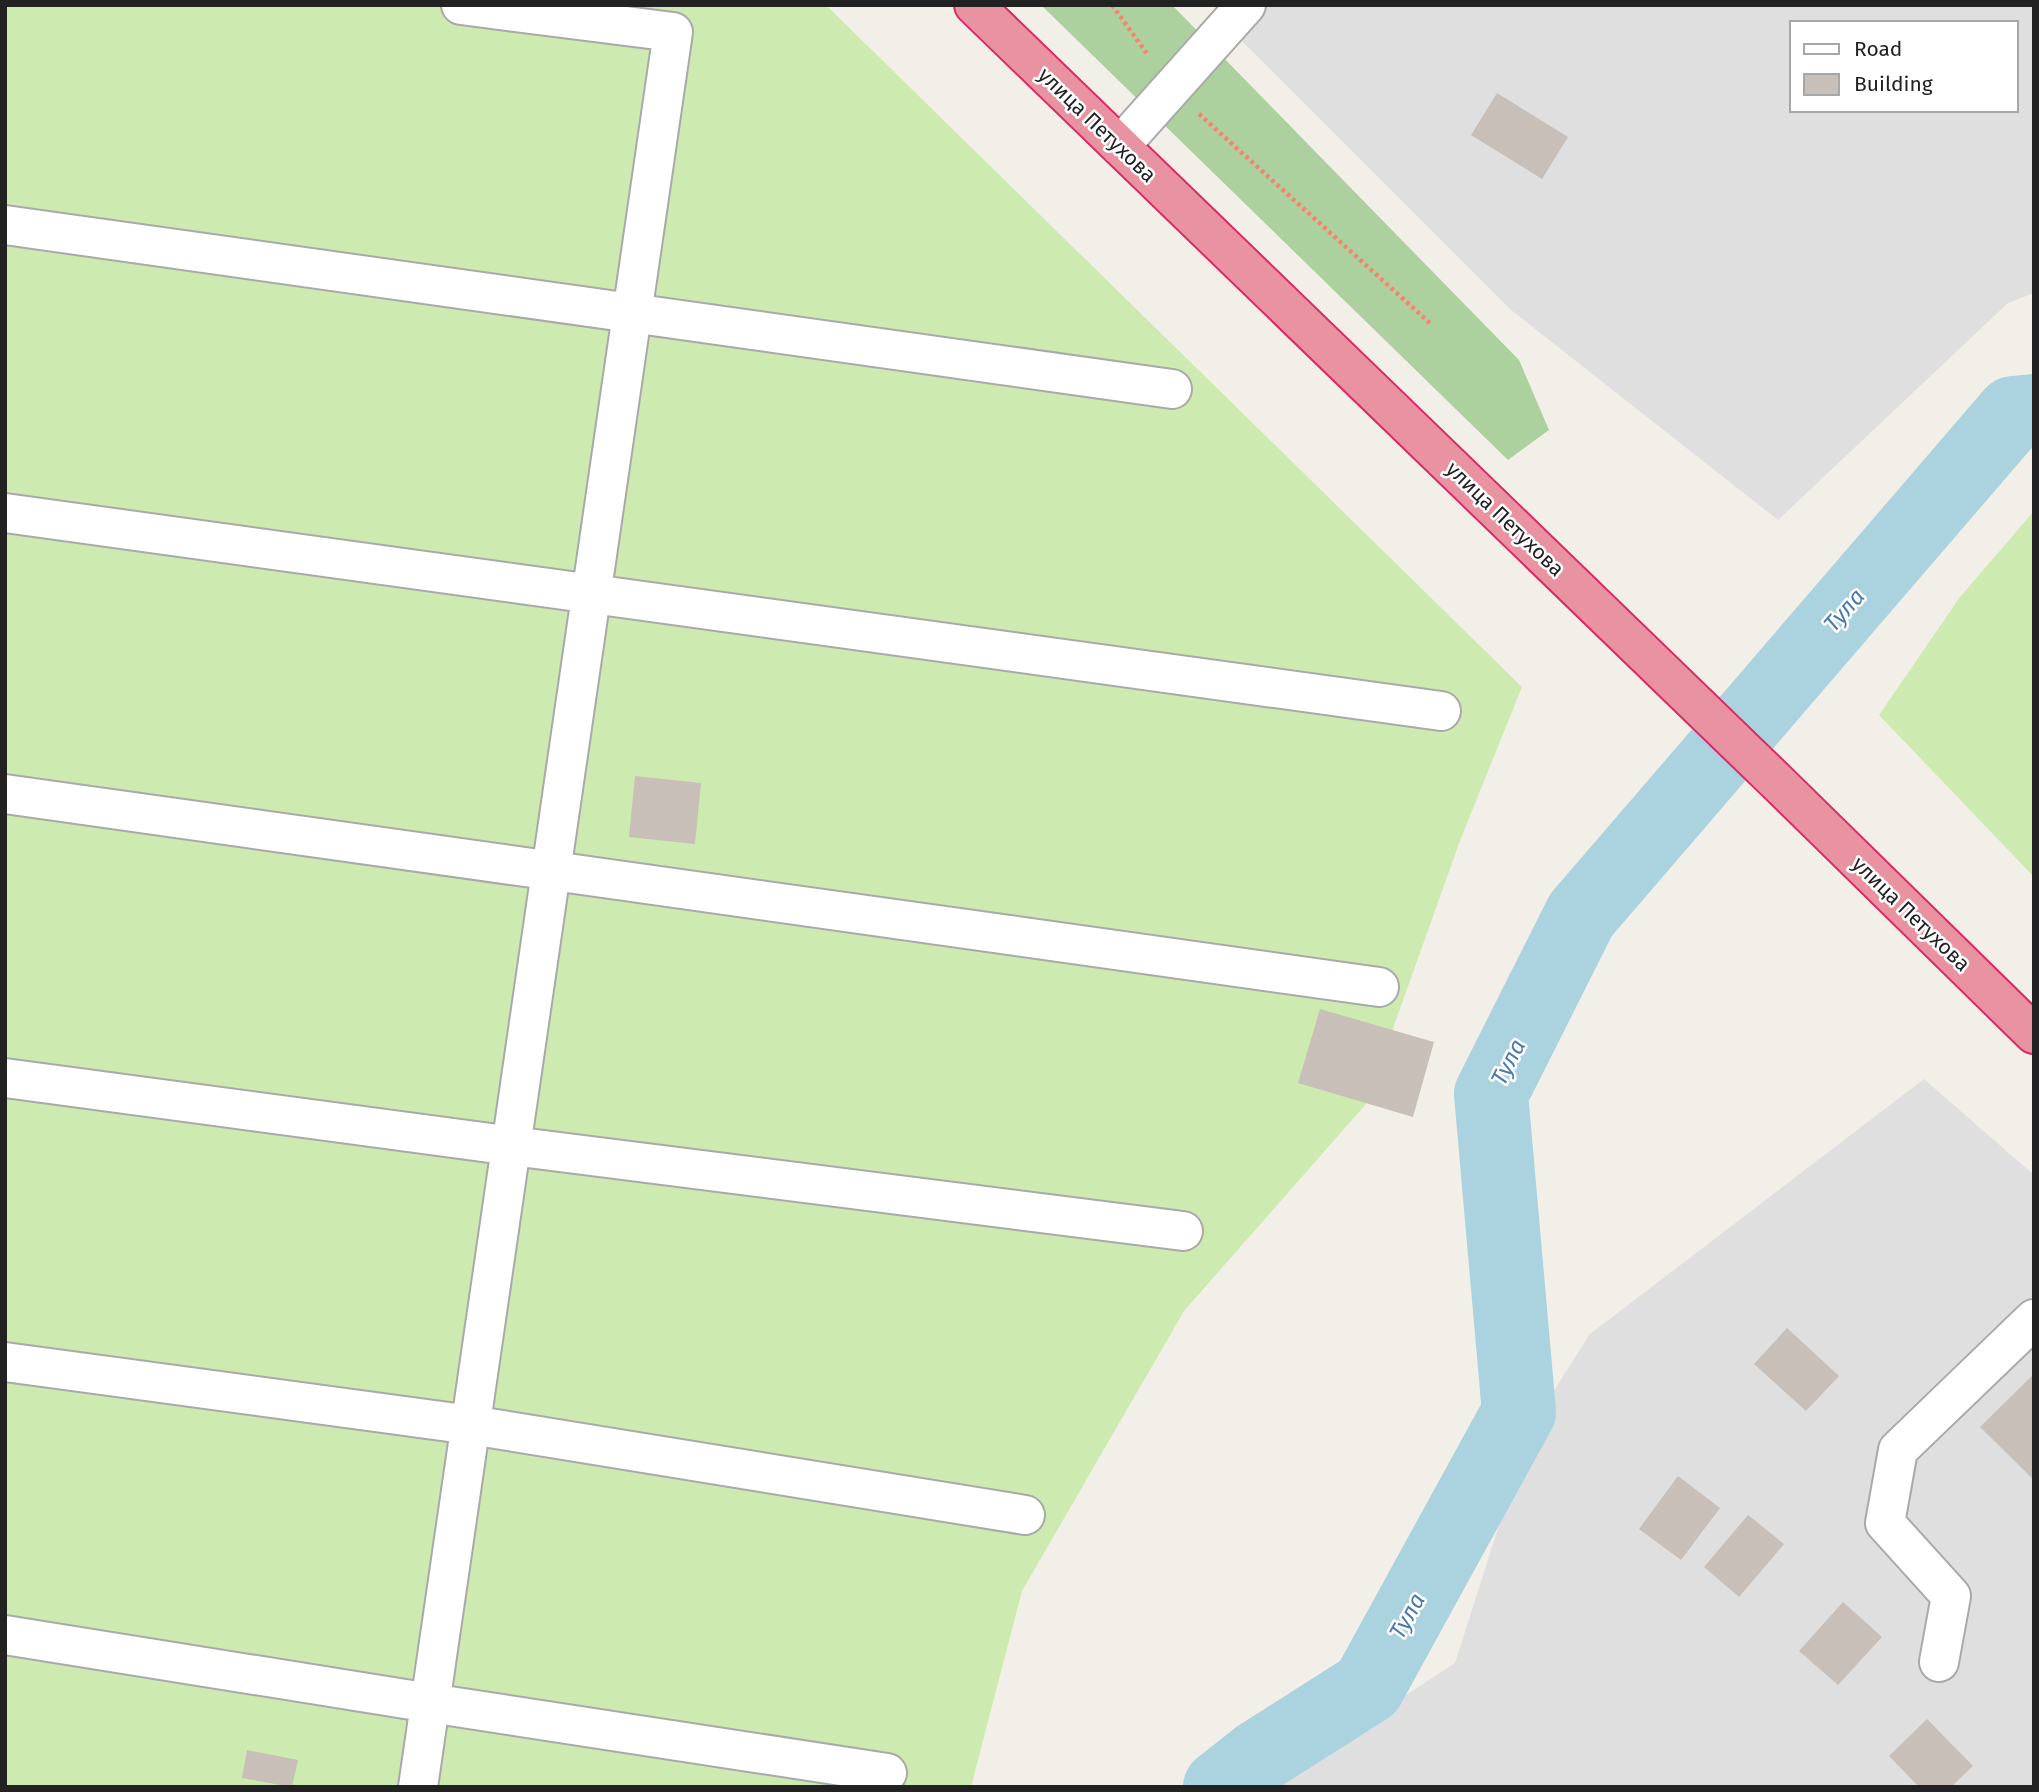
<svg xmlns="http://www.w3.org/2000/svg" width="2039" height="1792" viewBox="0 0 2039 1792" font-family="'Fira Sans',sans-serif">
<rect width="100%" height="100%" fill="#f2efe9"/>
<path fill="#e0dfdf" fill-rule="evenodd" d="M 1268,5 L 2034,5 L 2034,293 L 2008,303 L 1778,520 L 1511,310 L 1238,37 ZM 1792,23 L 2016,23 L 2016,110 L 1792,110 Z
M 1924,1079 L 2034,1175 L 2034,1787 L 1266,1787 L 1455,1663 L 1530,1428 L 1590,1334 Z"/>
<path fill="#cdebb0" d="M 5,5 L 826,5 L 1522,687 L 1461,838 L 1366,1104 L 1184,1311 L 1022,1591 L 971,1787 L 5,1787 Z
M 2034,511 L 2034,877 L 1879,715 L 1960,597 Z"/>
<path fill="#add19e" d="M 1041,5 L 1172,5 L 1519,360 L 1549,430 L 1508,460 Z"/>
<g fill="none" stroke-linecap="round" stroke-linejoin="round">
<path stroke="#aad3df" stroke-width="74" d="M 1220,1787 L 1258,1757 L 1368,1687 L 1519,1412 L 1491,1094 L 1581,915 L 2013,413 L 2034,411"/>
</g>
<path fill="#c7bfb8" d="M 1497,93 L 1568,137 L 1542,179 L 1471,135 Z
M 635,776 L 701,783 L 695,844 L 629,837 Z
M 1320,1009 L 1434,1042 L 1413,1117 L 1298,1083 Z
M 1787,1328 L 1839,1376 L 1806,1411 L 1754,1364 Z
M 2034,1374 L 2034,1480 L 1980,1427 Z
M 1678,1476 L 1720,1508 L 1681,1560 L 1639,1529 Z
M 1748,1515 L 1784,1544 L 1739,1597 L 1704,1567 Z
M 1843,1602 L 1882,1637 L 1838,1685 L 1799,1651 Z
M 1927,1719 L 1973,1766 L 1951,1787 L 1919,1787 L 1889,1756 Z
M 247,1750 L 298,1760 L 292,1787 L 242,1778 Z"/>
<g fill="none" stroke-linecap="round" stroke-linejoin="round">
<defs>
<path id="minor" d="M 1120,146 L 1246,5
M 5,225 L 1172,389
M 5,513 L 1441,711
M 5,794 L 1379,987
M 5,1078 L 512,1146 L 1183,1231
M 5,1362 L 471,1425 L 1025,1515
M 5,1635 L 430,1703 L 887,1773
M 1939,1662 L 1951,1596 L 1885,1523 L 1898,1450 L 2034,1319
M 418,1787 L 673,32 L 461,5"/>
<path id="highway" d="M 974,5 L 1776,781 L 2034,1034"/>
</defs>
<use href="#minor" stroke="#a9a9a9" stroke-width="42"/>
<use href="#highway" stroke="#dc2a67" stroke-width="42"/>
<path stroke="#fa8072" stroke-width="4.5" stroke-dasharray="3.5 3.5" stroke-linecap="butt" d="M 1112,5 L 1148,55
M 1199,114 L 1432,325"/>
<use href="#minor" stroke="#fff" stroke-width="38"/>
<use href="#highway" stroke="#e892a2" stroke-width="38"/>
</g>
<g text-anchor="middle" stroke-width="5" stroke-linejoin="round" paint-order="stroke">
<g font-size="21" fill="#222" stroke="#fff">
<text transform="translate(1097 125) rotate(44)" y="7">улица Петухова</text>
<text transform="translate(1505 519) rotate(44)" y="7">улица Петухова</text>
<text transform="translate(1911 914) rotate(44)" y="7">улица Петухова</text>
</g>
<g font-size="23" font-style="italic" fill="#4a7aab" stroke="#fff">
<text transform="translate(1844 610) rotate(-49)" y="8">Тула</text>
<text transform="translate(1508 1062) rotate(-63)" y="8">Тула</text>
<text transform="translate(1407 1616) rotate(-61)" y="8">Тула</text>
</g>
</g>
<rect width="2039" height="1792" fill="none" stroke="#222222" stroke-width="14"/>
<rect x="1790" y="21" width="228" height="91" fill="#ffffff" stroke="#a7a7a7" stroke-width="2"/>
<rect x="1804" y="44" width="35" height="10" fill="#ffffff" stroke="#a7a7a7" stroke-width="2"/>
<text x="1854" y="56" font-size="21" fill="#222222">Road</text>
<rect x="1804" y="74" width="35" height="21" fill="#c7bfb8" stroke="#a7a7a7" stroke-width="2"/>
<text x="1854" y="91" font-size="21" fill="#222222">Building</text>
</svg>
